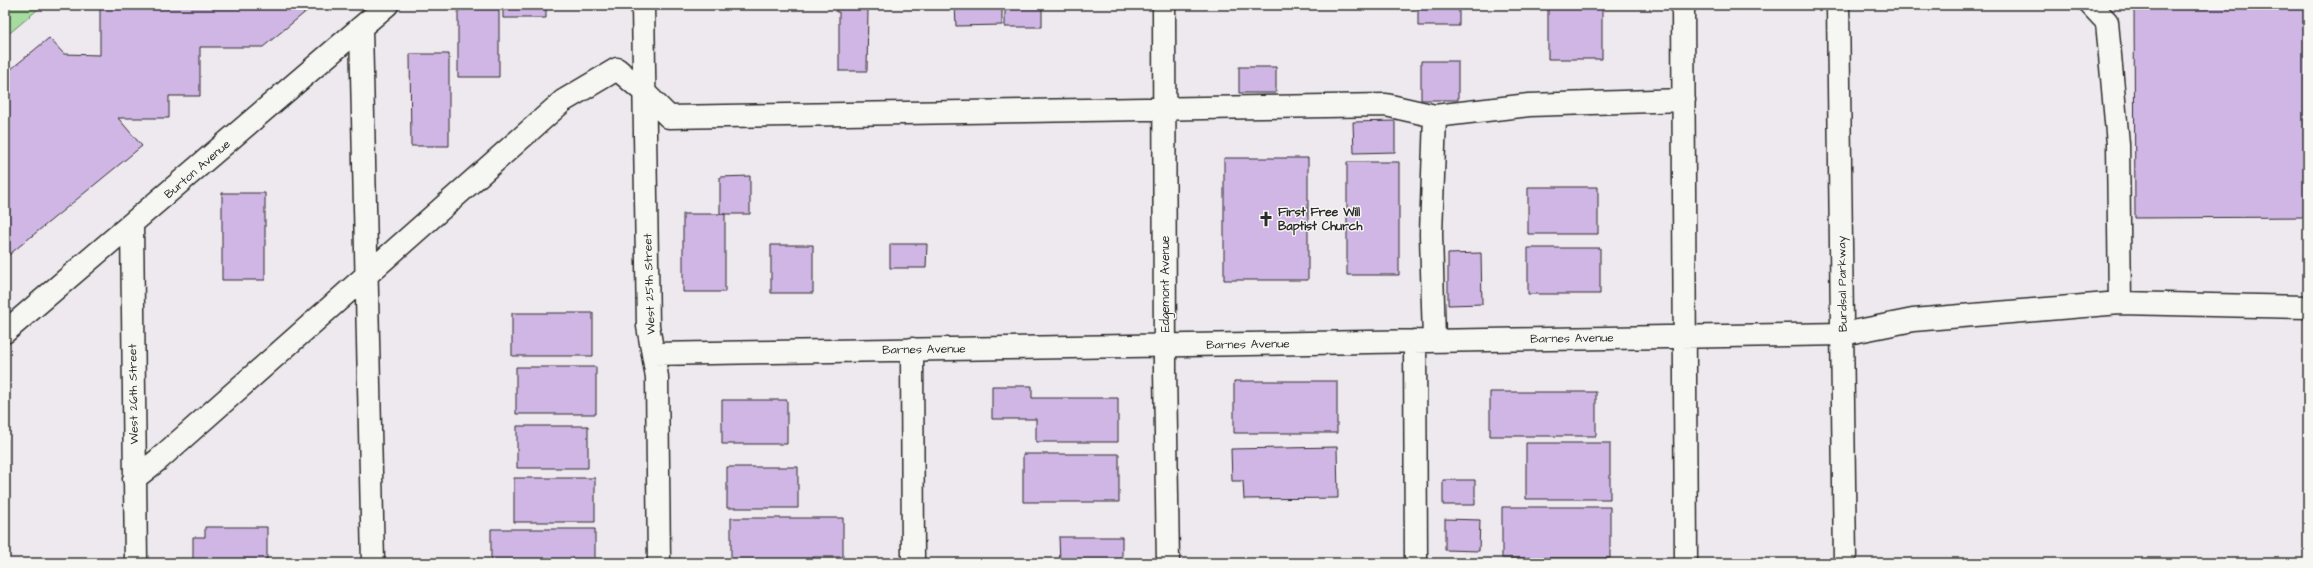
<svg xmlns="http://www.w3.org/2000/svg" width="2313" height="568" viewBox="0 0 2313 568" font-family="'Architects Daughter',sans-serif">
<rect width="100%" height="100%" fill="#eee9ef"/>
<filter id="ink" filterUnits="userSpaceOnUse"><feTurbulence type="fractalNoise" baseFrequency=".025" numOctaves="2"/><feDisplacementMap in="SourceGraphic" scale="8" xChannelSelector="R" yChannelSelector="G"/><feConvolveMatrix kernelMatrix="1 2 1 2 8 2 1 2 1" color-interpolation-filters="sRGB"/></filter>
<g filter="url(#ink)">
<path fill="#a6dca0" stroke="#688466" d="M 5,5 L 43,5 L 5,37 Z"/>
<path fill="#d0b6e5" stroke="#2b2b2b" d="M 100,5 L 314,5 L 263,47 L 200,47 L 200,96 L 169,96 L 169,118 L 118,118 L 142,146 L 5,258 L 5,74 L 49,38 L 64,54 L 100,55 Z
M 458,5 L 499,5 L 499,77 L 458,77 Z
M 503,5 L 546,5 L 546,18 L 503,18 Z
M 836,5 L 885,5 L 885,8 L 868,8 L 867,71 L 839,71 L 839,12 L 836,12 Z
M 955,5 L 1002,5 L 1002,25 L 956,26 Z
M 1005,5 L 1042,5 L 1042,27 L 1005,27 Z
M 1418,5 L 1459,5 L 1459,26 L 1418,26 Z
M 1548,5 L 1602,5 L 1602,59 L 1548,59 Z
M 2134,5 L 2308,5 L 2308,217 L 2135,218 Z
M 410,54 L 449,54 L 449,146 L 411,146 Z
M 1421,61 L 1458,61 L 1458,100 L 1421,100 Z
M 1239,67 L 1276,67 L 1276,93 L 1239,93 Z
M 1395,121 L 1395,152 L 1354,153 L 1353,122 Z
M 1224,158 L 1308,158 L 1308,280 L 1224,280 Z
M 1347,162 L 1399,162 L 1399,275 L 1347,275 Z
M 750,176 L 750,214 L 720,214 L 720,177 Z
M 1528,187 L 1598,187 L 1598,234 L 1528,234 Z
M 222,193 L 265,193 L 265,280 L 222,280 Z
M 683,214 L 725,214 L 725,292 L 683,292 Z
M 890,244 L 927,244 L 926,268 L 890,268 Z
M 771,245 L 813,245 L 813,293 L 771,293 Z
M 1528,248 L 1600,248 L 1600,294 L 1528,294 Z
M 1481,253 L 1482,304 L 1448,305 L 1448,254 Z
M 512,313 L 593,313 L 593,356 L 512,356 Z
M 516,367 L 596,367 L 596,414 L 516,414 Z
M 1234,381 L 1337,381 L 1337,433 L 1234,433 Z
M 992,386 L 1032,386 L 1032,398 L 1118,398 L 1118,442 L 1036,442 L 1036,419 L 992,419 Z
M 1490,392 L 1596,392 L 1596,436 L 1490,436 Z
M 722,400 L 787,400 L 787,444 L 722,444 Z
M 517,426 L 588,426 L 588,468 L 517,468 Z
M 5,439 L 7,439 L 7,498 L 5,498 Z
M 1526,443 L 1610,443 L 1610,499 L 1526,499 Z
M 1337,447 L 1338,498 L 1244,499 L 1243,481 L 1232,481 L 1231,449 Z
M 1023,454 L 1119,454 L 1119,502 L 1023,502 Z
M 727,467 L 798,467 L 798,508 L 727,508 Z
M 514,478 L 595,478 L 595,522 L 514,522 Z
M 1443,480 L 1475,480 L 1475,505 L 1443,505 Z
M 1502,507 L 1610,507 L 1610,558 L 1502,558 Z
M 731,518 L 843,518 L 843,557 L 813,557 L 813,563 L 731,563 Z
M 1445,519 L 1480,520 L 1479,551 L 1445,550 Z
M 205,527 L 267,527 L 267,563 L 193,563 L 193,537 L 205,537 Z
M 491,529 L 595,529 L 595,563 L 491,563 Z
M 1059,537 L 1122,537 L 1122,563 L 1060,563 Z"/>
<g fill="none" stroke-linecap="round" stroke-linejoin="round">
<defs>
<path id="minor" d="M 643,5 L 648,326 L 657,377 L 659,563
M 1164,5 L 1165,369 L 1168,563
M 1683,5 L 1686,563
M 1838,5 L 1845,563
M 2091,5 L 2107,22 L 2118,144 L 2120,303
M 361,28 L 373,563
M 132,225 L 136,563
M 5,332 L 387,5
M 1434,340 L 1431,234 L 1435,116
M 1415,341 L 1416,563
M 912,349 L 913,563
M 653,354 L 1843,334 L 1913,320 L 2120,303 L 2308,307
M 134,479 L 158,460 L 563,101 L 617,69 L 644,92 L 669,117 L 1386,105 L 1435,116 L 1529,105 L 1684,100"/>
</defs>
<use href="#minor" stroke="#2b2b2b" stroke-width="25"/>
<use href="#minor" stroke="#f6f6f2" stroke-width="22"/>
</g>
</g>
<defs>
<symbol id="church-bare" viewBox="-9 -9 18 18"><path d="M-1.2-6h2.4v3.5h3.3v2.4h-3.3V6h-2.4V-.1h-3.3v-2.4h3.3Z" fill="#2b2b2b" stroke="#f6f6f2" stroke-width="2.5" paint-order="stroke"/></symbol>
</defs>
<g fill-rule="evenodd">
<use href="#church-bare" x="1255" y="208" width="22" height="22"/>
</g>
<g text-anchor="middle" stroke-width="3" stroke-linejoin="round" paint-order="stroke">
<g font-size="12" fill="#2b2b2b" stroke="#f6f6f2">
<text transform="translate(197 169) rotate(-41)" y="4">Burton Avenue</text>
<text transform="translate(649 284) rotate(-92)" y="4">West 25th Street</text>
<text transform="translate(1165 284) rotate(-90)" y="4">Edgemont Avenue</text>
<text transform="translate(1842 284) rotate(-91)" y="4">Burdsal Parkway</text>
<text transform="translate(1572 338) rotate(-1)" y="4">Barnes Avenue</text>
<text transform="translate(1248 344) rotate(-1)" y="4">Barnes Avenue</text>
<text transform="translate(924 349) rotate(-1)" y="4">Barnes Avenue</text>
<text transform="translate(133 394) rotate(-91)" y="4">West 26th Street</text>
</g>
<g font-size="12" font-weight="bold" fill="#2b2b2b" stroke="#f6f6f2" text-anchor="start">
<text x="1278" y="216">First Free Will<tspan x="1278" dy="14">Baptist Church</tspan></text>
</g>
</g>
<rect width="2313" height="568" fill="none" stroke="#f6f6f2" stroke-width="20"/>
<rect x="10" y="10" width="2293" height="548" fill="none" stroke="#2b2b2b" stroke-width="1.5" filter="url(#ink)"/>
</svg>
